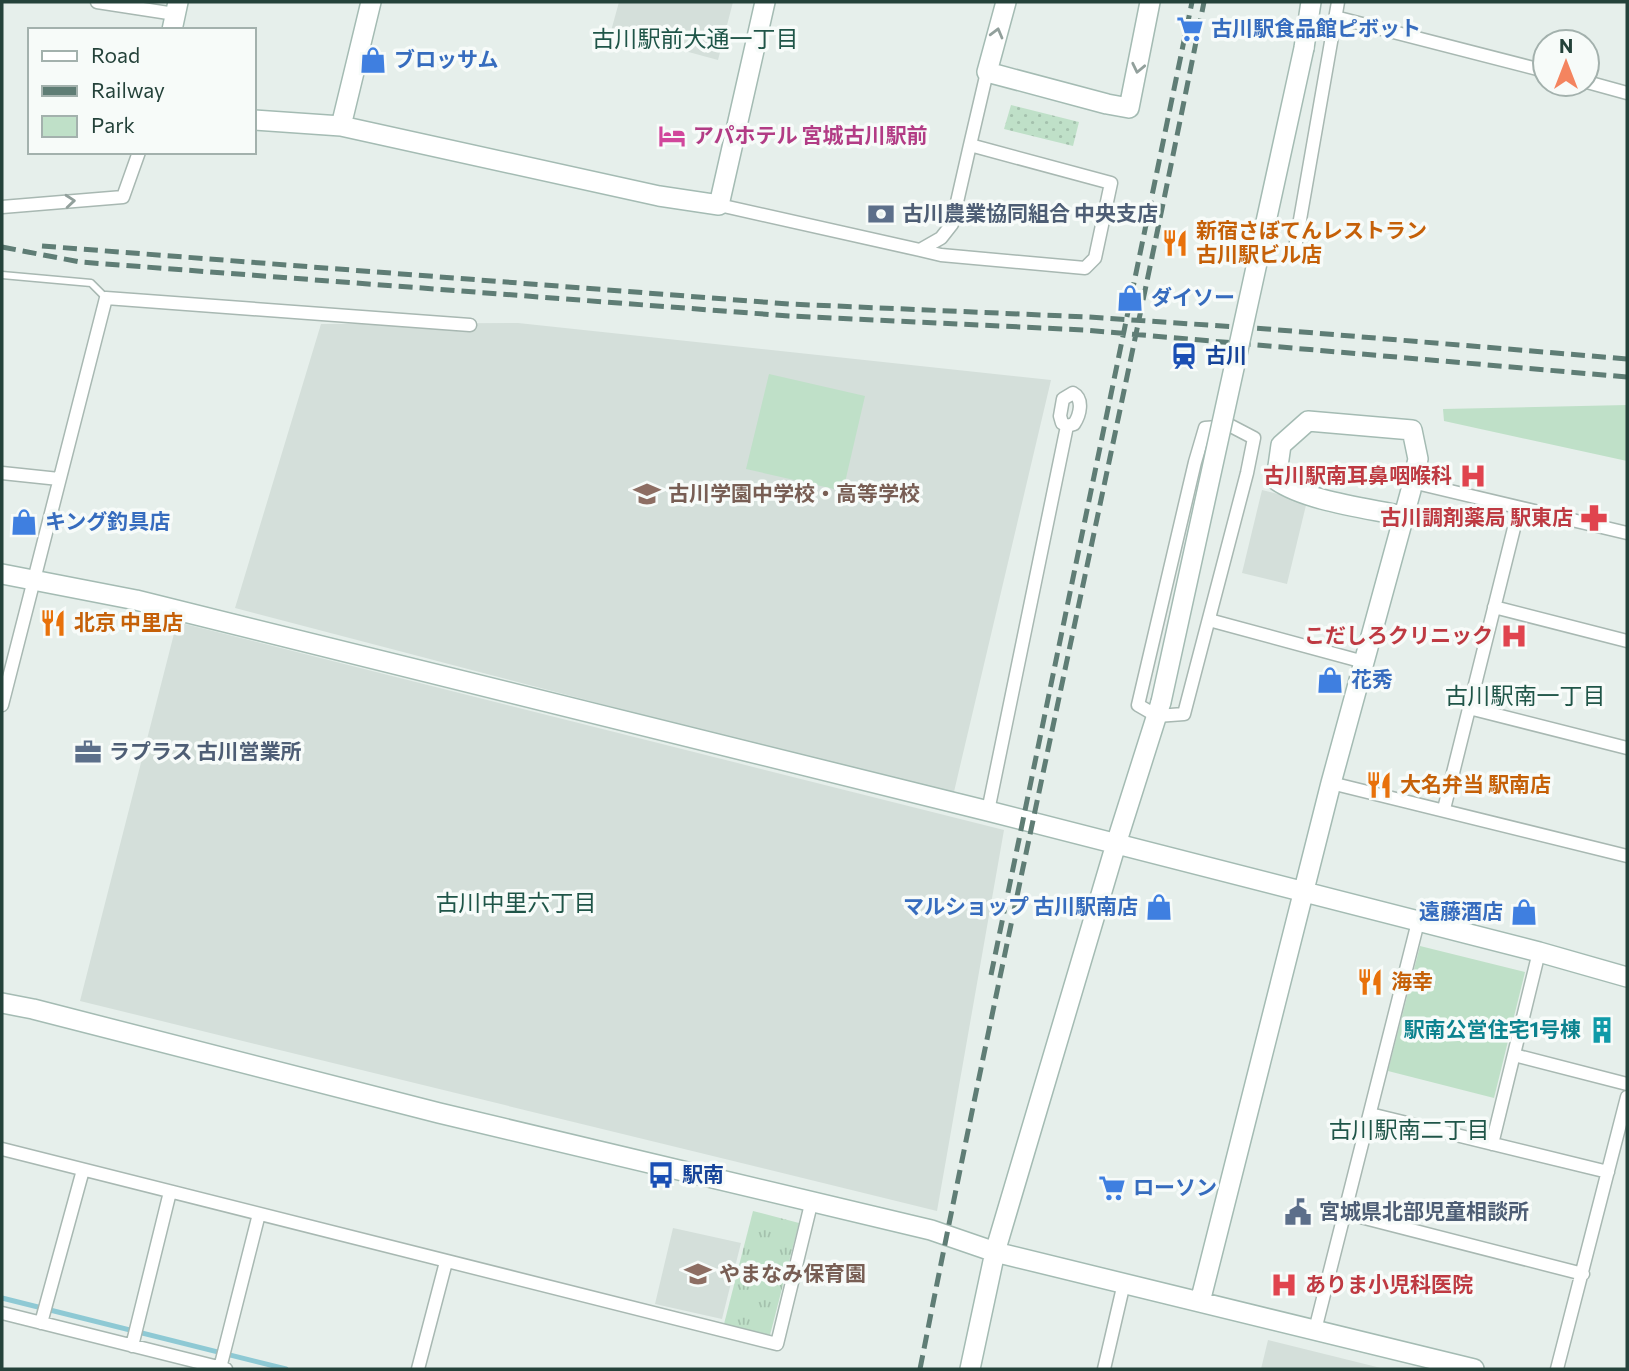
<svg xmlns="http://www.w3.org/2000/svg" width="1629" height="1371" viewBox="0 0 1629 1371" font-family="Commissioner,'Noto Sans JP',sans-serif">
<defs>
<pattern id="grass-tufts" width="24" height="20" patternUnits="userSpaceOnUse" patternTransform="scale(1.75)"><rect width="24" height="20" fill="#bfe0c8"/><path d="M3 7l-1-3M5 7V3M7 7l1-3M15 17l-1-3M17 17v-4M19 17l1-3" fill="none" stroke="#a4c1ad"/></pattern>
<pattern id="garden-dots" width="8" height="8" patternUnits="userSpaceOnUse" patternTransform="scale(1.75)"><rect width="8" height="8" fill="#bfe0c8"/><path d="M2 2h.1M6 6h.1" fill="none" stroke="#a4c1ad" stroke-width="1.8" stroke-linecap="round"/></pattern>
</defs>
<rect width="100%" height="100%" fill="#e6efeb"/>
<path fill="#d4dfda" d="M 619,2 L 733,2 L 718,60 L 611,31 Z
M 518,323 L 1051,380 L 953,796 L 235,608 L 321,324 Z
M 1262,490 L 1307,501 L 1287,584 L 1242,573 Z
M 177,622 L 1004,830 L 937,1211 L 80,1001 Z
M 673,1228 L 741,1243 L 722,1319 L 655,1304 Z
M 1268,1340 L 1385,1369 L 1261,1369 Z"/>
<path fill="url(#grass-tufts)" d="M 753,1211 L 799,1223 L 770,1335 L 724,1324 Z"/>
<path fill="#bfe0c8" d="M 769,374 L 865,396 L 843,491 L 746,469 Z
M 1627,405 L 1627,461 L 1444,421 L 1443,409 Z
M 1420,946 L 1525,972 L 1494,1098 L 1388,1071 Z"/>
<path fill="url(#garden-dots)" d="M 1011,105 L 1079,122 L 1073,146 L 1004,129 Z"/>
<g fill="none" stroke-linecap="round" stroke-linejoin="round">
<path stroke="#8ec9d4" stroke-width="5" d="M 2,1298 L 286,1369"/>
<defs>
<path id="lane" d="M 2,275 L 91,283 L 106,298"/>
<path id="street" d="M 97,2 L 175,14
M 1335,17 L 1545,71
M 1587,82 L 1627,93
M 970,145 L 987,72
M 719,205 L 920,250 L 941,238 L 952,224 L 970,145 L 1111,183 L 1095,258 L 1085,268 L 941,255 L 920,250
M 2,207 L 123,197 L 139,152
M 1294,254 L 1338,2
M 1073,393 C 1084,399 1080,415 1074,424 L 1067,426 L 1062,423 L 1060,416 L 1063,399 Z
M 1231,426 L 1254,438 L 1247,473 L 1184,714 L 1157,716 L 1138,705 L 1195,462 L 1205,428 Z
M 2,473 L 59,479
M 1412,482 L 1627,533
M 1494,607 L 1627,641
M 1209,620 L 1364,662
M 2,705 L 106,298 L 470,325
M 1469,708 L 1627,748
M 1331,783 L 1627,856
M 1444,809 L 1519,508
M 988,811 L 1067,426
M 1514,1055 L 1627,1084
M 1370,1114 L 1608,1172
M 1492,1144 L 1539,952
M 2,1149 L 777,1344 L 812,1200
M 1345,1213 L 1583,1274
M 2,1313 L 226,1369
M 41,1323 L 83,1170
M 1315,1330 L 1418,922
M 132,1346 L 170,1192
M 220,1368 L 259,1214
M 418,1369 L 446,1262
M 1104,1369 L 1124,1283
M 1557,1369 L 1627,1097"/>
<path id="secondary" d="M 1006,2 L 987,72 L 1107,104 L 1129,108 L 1150,2
M 172,30 L 178,2
M 1304,48 L 1311,2
M 254,120 L 341,126 L 659,196 L 719,205 L 765,2
M 341,126 L 371,2
M 2,574 L 136,600 L 988,811 L 1539,952 L 1627,977
M 2,1003 L 33,1009 L 439,1113 L 931,1230 L 995,1252 L 1474,1369
M 1200,1302 L 1331,783 L 1411,490 L 1418,459 L 1412,430 L 1308,421 L 1281,445 L 1276,480 C 1306,501 1366,508 1403,516
M 970,1369 L 995,1252 L 1116,844 L 1161,702"/>
</defs>
<use href="#lane" stroke="#a8b8b2" stroke-width="9"/>
<use href="#street" stroke="#a8b8b2" stroke-width="15"/>
<use href="#secondary" stroke="#a4bbb3" stroke-width="22"/>
<use href="#lane" stroke="#fff" stroke-width="6"/>
<use href="#street" stroke="#fff" stroke-width="12"/>
<use href="#secondary" stroke="#fff" stroke-width="19"/>
<path stroke="#5f7d75" stroke-width="5" stroke-dasharray="14 7" stroke-linecap="butt" d="M 42,246 L 789,304 L 1088,317 L 1267,329 L 1627,359
M 2,247 L 80,262 L 789,316 L 1084,330 L 1627,377
M 991,975 L 1192,2
M 920,1369 C 1010,913 1113,458 1204,2"/>
<defs>
<path id="secondary-bridge" d="M 1161,702 L 1304,48"/>
</defs>
<use href="#secondary-bridge" stroke="#a4bbb3" stroke-width="22" stroke-linecap="butt"/>
<use href="#secondary-bridge" stroke="#fff" stroke-width="19"/>
</g>
<defs><path id="oneway-chevron" d="M-2-3.5L2.5 0L-2 3.5" fill="none" stroke-width="1.6" stroke-linecap="round" stroke-linejoin="round" transform="scale(1.75)"/></defs>
<g stroke="#92a09c">
<use href="#oneway-chevron" transform="translate(997 33) rotate(-75)"/>
<use href="#oneway-chevron" transform="translate(1138 68) rotate(102)"/>
<use href="#oneway-chevron" transform="translate(70 201) rotate(-5)"/>
</g>
<defs>
<symbol id="supermarket-bare" viewBox="-9 -9 18 18"><path d="M-6-5.5h2.5l.6 2H6L4.5 2H-2.5L-4.4-4H-6ZM-1.5 3.2a1.3 1.3 0 1 0 .1 0ZM3 3.2a1.3 1.3 0 1 0 .1 0Z" fill="#3f7fe0" stroke="#f7fbf9" stroke-width="2.5" paint-order="stroke"/></symbol>
<symbol id="shop-bare" viewBox="-9 -9 18 18"><path d="M-5-2.5h2.3a2.7 3.5 0 0 1 5.4 0H5L5.5 6h-11ZM-1.5-2.5h3a1.5 2.3 0 0 0-3 0Z" fill="#3f7fe0" stroke="#f7fbf9" stroke-width="2.5" paint-order="stroke"/></symbol>
<symbol id="hotel-bare" viewBox="-9 -9 18 18"><path d="M-6-4.5h1.5V1H6V5H4.5V3h-9V5H-6ZM-4 0a1.8 1.8 0 1 1 3.6 0ZM.5 0V-2.5h3Q6-2.5 6 0Z" fill="#d1479c" stroke="#f7fbf9" stroke-width="2.5" paint-order="stroke"/></symbol>
<symbol id="bank-bare" viewBox="-9 -9 18 18"><path d="M-6-4H6V4H-6ZM0-2.3a2.3 2.3 0 1 0 0 4.6a2.3 2.3 0 1 0 0-4.6Z" fill="#5c6f8a" stroke="#f7fbf9" stroke-width="2.5" paint-order="stroke"/></symbol>
<symbol id="restaurant-bare" viewBox="-9 -9 18 18"><path d="M-5-6h1v4h1v-4h1v4h1v-4h1v5L-1.5 .5V6h-2V.5L-5-1ZM5-6V6H3V1.5H1.5Q1.5-4 5-6Z" fill="#e8710a" stroke="#f7fbf9" stroke-width="2.5" paint-order="stroke"/></symbol>
<symbol id="station-bare" viewBox="-9 -9 18 18"><path d="M-3-6H3Q5-6 5-4V2Q5 4 3 4L4.5 6H3L1.5 4h-3L-3 6H-4.5L-3 4Q-5 4-5 2V-4Q-5-6-3-6ZM-3.5-4v3h7v-3ZM-3.5 1v1.5H-2V1ZM2 1v1.5H3.5V1Z" fill="#1a4fb4" stroke="#f7fbf9" stroke-width="2.5" paint-order="stroke"/></symbol>
<symbol id="hospital-bare" viewBox="-9 -9 18 18"><path d="M-5-5h3v3.5h4V-5h3V5h-3V1.5h-4V5h-3Z" fill="#e0444e" stroke="#f7fbf9" stroke-width="2.5" paint-order="stroke"/></symbol>
<symbol id="school-bare" viewBox="-9 -9 18 18"><path d="M0-5L7-2L0 1L-7-2ZM-4 1L0 2.5L4 1V4Q0 6-4 4Z" fill="#8d6e63" stroke="#f7fbf9" stroke-width="2.5" paint-order="stroke"/></symbol>
<symbol id="pharmacy-bare" viewBox="-9 -9 18 18"><path d="M-2-6h4v4h4v4h-4v4h-4v-4h-4v-4h4Z" fill="#e0444e" stroke="#f7fbf9" stroke-width="2.5" paint-order="stroke"/></symbol>
<symbol id="office-bare" viewBox="-9 -9 18 18"><path d="M-6-3h4V-5.5h4V-3h4V5H-6ZM-1-4.5V-3h2v-1.5ZM-6 0V1H6V0Z" fill="#5c6f8a" stroke="#f7fbf9" stroke-width="2.5" paint-order="stroke"/></symbol>
<symbol id="building-bare" viewBox="-9 -9 18 18"><path d="M-4-6H4V6H1V3H-1V6H-4ZM-2.5-4.3h1.7v1.8h-1.7ZM.8-4.3h1.7v1.8H.8ZM-2.5-1h1.7V.8h-1.7ZM.8-1h1.7V.8H.8Z" fill="#0f9aa8" stroke="#f7fbf9" stroke-width="2.5" paint-order="stroke"/></symbol>
<symbol id="bus-bare" viewBox="-9 -9 18 18"><path d="M-5-6H5V4H4V6H2V4H-2V6H-4V4H-5ZM-3.5-4V0h7V-4ZM-3.5 1.2v1.5H-2V1.2ZM2 1.2v1.5H3.5V1.2Z" fill="#1a4fb4" stroke="#f7fbf9" stroke-width="2.5" paint-order="stroke"/></symbol>
<symbol id="civic-bare" viewBox="-9 -9 18 18"><path d="M-.6-6.5H3V-4.5H.6V-3L4-1V1h2V6H-6V1h2V-1L-.6-3ZM-1.2 2.5V6h2.4V2.5Z" fill="#5c6f8a" stroke="#f7fbf9" stroke-width="2.5" paint-order="stroke"/></symbol>
</defs>
<g fill-rule="evenodd">
<use href="#supermarket-bare" x="1171" y="10" width="38" height="38"/>
<use href="#shop-bare" x="354" y="41" width="38" height="38"/>
<use href="#hotel-bare" x="653" y="117" width="38" height="38"/>
<use href="#bank-bare" x="862" y="195" width="38" height="38"/>
<use href="#restaurant-bare" x="1156" y="224" width="38" height="38"/>
<use href="#shop-bare" x="1111" y="279" width="38" height="38"/>
<use href="#station-bare" x="1165" y="337" width="38" height="38"/>
<use href="#hospital-bare" x="1454" y="457" width="38" height="38"/>
<use href="#school-bare" x="628" y="475" width="38" height="38"/>
<use href="#pharmacy-bare" x="1575" y="499" width="38" height="38"/>
<use href="#shop-bare" x="5" y="503" width="38" height="38"/>
<use href="#restaurant-bare" x="34" y="604" width="38" height="38"/>
<use href="#hospital-bare" x="1495" y="617" width="38" height="38"/>
<use href="#shop-bare" x="1311" y="661" width="38" height="38"/>
<use href="#office-bare" x="69" y="733" width="38" height="38"/>
<use href="#restaurant-bare" x="1360" y="766" width="38" height="38"/>
<use href="#shop-bare" x="1140" y="888" width="38" height="38"/>
<use href="#shop-bare" x="1505" y="893" width="38" height="38"/>
<use href="#restaurant-bare" x="1351" y="963" width="38" height="38"/>
<use href="#building-bare" x="1583" y="1011" width="38" height="38"/>
<use href="#bus-bare" x="642" y="1156" width="38" height="38"/>
<use href="#supermarket-bare" x="1093" y="1169" width="38" height="38"/>
<use href="#civic-bare" x="1279" y="1193" width="38" height="38"/>
<use href="#school-bare" x="679" y="1255" width="38" height="38"/>
<use href="#hospital-bare" x="1265" y="1266" width="38" height="38"/>
</g>
<g text-anchor="middle" stroke-width="7" stroke-linejoin="round" paint-order="stroke">
<g font-size="21" font-weight="bold" fill="#366cbe" stroke="#f7fbf9" text-anchor="start">
<text x="1211" y="36">古川駅食品館ピボット</text>
<text x="394" y="67">ブロッサム</text>
<text x="1151" y="305">ダイソー</text>
<text x="45" y="529">キング釣具店</text>
<text x="1351" y="687">花秀</text>
<text x="1138" y="914" text-anchor="end">マルショップ 古川駅南店</text>
<text x="1503" y="919" text-anchor="end">遠藤酒店</text>
<text x="1133" y="1195">ローソン</text>
</g>
<g font-size="21" font-weight="bold" fill="#b23c85" stroke="#f7fbf9" text-anchor="start">
<text x="693" y="143">アパホテル 宮城古川駅前</text>
</g>
<g font-size="21" font-weight="bold" fill="#4e5e75" stroke="#f7fbf9" text-anchor="start">
<text x="902" y="221">古川農業協同組合 中央支店</text>
<text x="109" y="759">ラプラス 古川営業所</text>
<text x="1319" y="1219">宮城県北部児童相談所</text>
</g>
<g font-size="21" font-weight="bold" fill="#c56008" stroke="#f7fbf9" text-anchor="start">
<text x="1196" y="238">新宿さぼてんレストラン<tspan x="1196" dy="24">古川駅ビル店</tspan></text>
<text x="74" y="630">北京 中里店</text>
<text x="1400" y="792">大名弁当 駅南店</text>
<text x="1391" y="989">海幸</text>
</g>
<g font-size="21" font-weight="bold" fill="#164399" stroke="#f7fbf9" text-anchor="start">
<text x="1205" y="363">古川</text>
<text x="682" y="1182">駅南</text>
</g>
<g font-size="21" font-weight="bold" fill="#be3a42" stroke="#f7fbf9" text-anchor="end">
<text x="1452" y="483">古川駅南耳鼻咽喉科</text>
<text x="1573" y="525">古川調剤薬局 駅東店</text>
<text x="1493" y="643">こだしろクリニック</text>
<text x="1305" y="1292" text-anchor="start">ありま小児科医院</text>
</g>
<g font-size="21" font-weight="bold" fill="#785e54" stroke="#f7fbf9" text-anchor="start">
<text x="668" y="501">古川学園中学校・高等学校</text>
<text x="719" y="1281">やまなみ保育園</text>
</g>
<g font-size="21" font-weight="bold" fill="#0d838f" stroke="#f7fbf9" text-anchor="end">
<text x="1581" y="1037">駅南公営住宅1号棟</text>
</g>
<g font-size="23" fill="#1f5548" stroke="#f7fbf9">
<text x="695" y="47">古川駅前大通一丁目</text>
<text x="1525" y="704">古川駅南一丁目</text>
<text x="516" y="911">古川中里六丁目</text>
<text x="1409" y="1138">古川駅南二丁目</text>
</g>
</g>
<rect width="1629" height="1371" fill="none" stroke="#24423a" stroke-width="7"/>
<rect x="28" y="28" width="228" height="126" fill="#f7fbf9" stroke="#a3b1ad" stroke-width="2"/>
<rect x="42" y="51" width="35" height="10" fill="#ffffff" stroke="#a3b1ad" stroke-width="2"/>
<text x="91" y="63" font-size="21" fill="#24423a">Road</text>
<rect x="42" y="86" width="35" height="10" fill="#5f7d75" stroke="#a3b1ad" stroke-width="2"/>
<text x="91" y="98" font-size="21" fill="#24423a">Railway</text>
<rect x="42" y="116" width="35" height="21" fill="#bfe0c8" stroke="#a3b1ad" stroke-width="2"/>
<text x="91" y="133" font-size="21" fill="#24423a">Park</text>
<g transform="translate(1566 63)"><circle r="33" fill="#f7fbf9" stroke="#a3b1ad" stroke-width="2"/>
<path d="M0-5L12 26L0 18L-12 26Z" fill="#f4845f"/>
<text y="-10" font-size="19" font-weight="bold" text-anchor="middle" fill="#24423a">N</text>
</g>
</svg>
